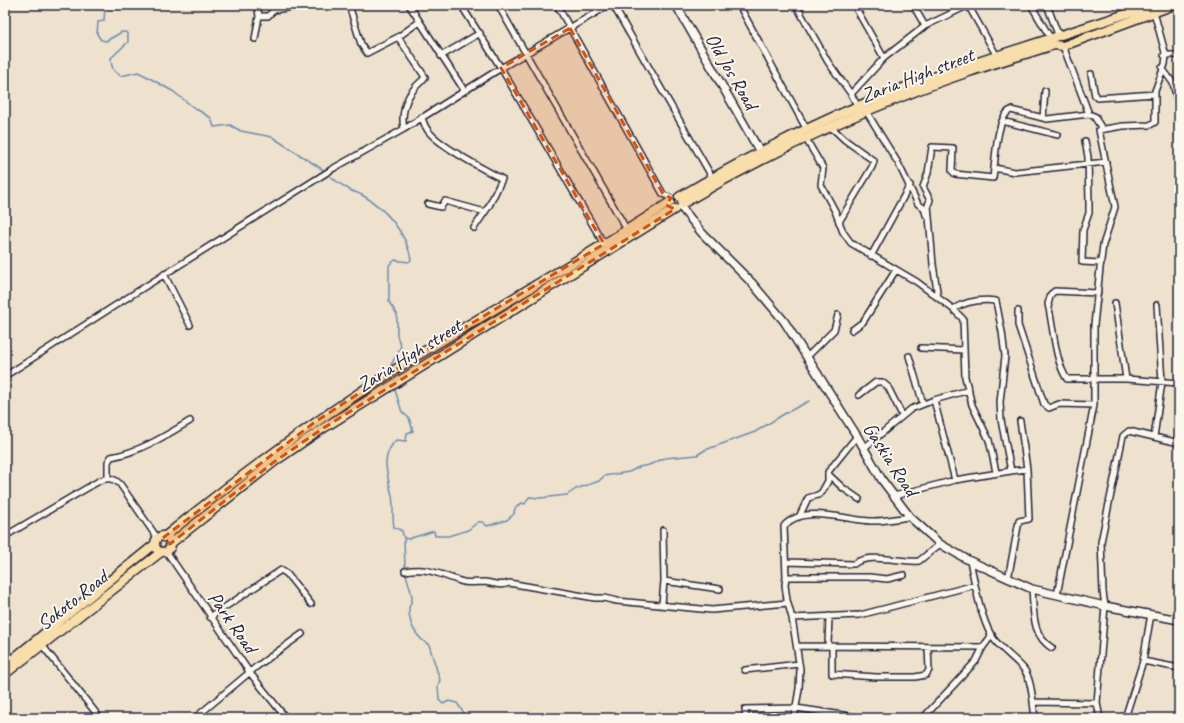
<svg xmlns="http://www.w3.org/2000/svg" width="1184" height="723" viewBox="0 0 1184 723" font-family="Caveat,sans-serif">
<rect width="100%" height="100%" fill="#eee1cd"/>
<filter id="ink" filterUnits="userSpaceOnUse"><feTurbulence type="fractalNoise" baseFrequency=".025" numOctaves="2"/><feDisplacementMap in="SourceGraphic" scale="8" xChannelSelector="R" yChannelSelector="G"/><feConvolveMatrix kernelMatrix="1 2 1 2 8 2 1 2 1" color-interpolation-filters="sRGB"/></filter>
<g filter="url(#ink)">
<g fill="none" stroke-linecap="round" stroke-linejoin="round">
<path stroke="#6d8caf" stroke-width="1.5" d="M 105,5 L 104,21 L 98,22 L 97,34 L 101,40 L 106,41 L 122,32 L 126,32 L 128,37 L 128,42 L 111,58 C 111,67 113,71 121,76 L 138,72 L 146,76 L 174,92 L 193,107 L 211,118 L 214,127 L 230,125 L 241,131 L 272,137 L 325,171
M 328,174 C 334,180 343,186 350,190 C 354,192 358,193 362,195 C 385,208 407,233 411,260 L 408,262 L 395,260 L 389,265 L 389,302 L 397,314 L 397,336 L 401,346 L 390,367 L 390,369
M 394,387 L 402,412 L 409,418 L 413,431 L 407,433 L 406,441 L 396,440 C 379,458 388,475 392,496 C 394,506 392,517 394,527 L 402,531 L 404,538 L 405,569
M 404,538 L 408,539 L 434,531 L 435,536 L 448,536 L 468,530 L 478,522 L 483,522 L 487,526 L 507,520 L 514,514 C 514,508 516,506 522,503 L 525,504 L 529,497 L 540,498 L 567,495 L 576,489 L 599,481 L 604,476 L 629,472 L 639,467 L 649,465 L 665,458 L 697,455 L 705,450 L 755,432 L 784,414 L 809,401
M 406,573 C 407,581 411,589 412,597 C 413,601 409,605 409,609 C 409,625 416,637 429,645 L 440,680 L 438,685 L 439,700 L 443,704 L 449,701 L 457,703 L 467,718"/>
<defs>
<path id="minor" d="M 257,5 L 259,16 L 268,16 L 274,10 L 305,5
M 349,5 L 361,44 L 367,53 L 398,37 L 419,22
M 409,5 L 464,90
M 461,5 L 501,68 L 604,244
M 498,5 L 627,230
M 557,5 L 663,194 L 671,198
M 613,5 L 712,177
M 739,5 L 807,130
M 796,5 L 828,62 L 851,94
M 854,5 L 884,58
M 913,5 L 925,26
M 968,5 L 998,58
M 1031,5 L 1051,39
M 1047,5 L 1059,37
M 398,37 L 425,77 C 422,82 417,84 414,89 C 405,99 401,116 404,129
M 255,39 L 259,16
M 1164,55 L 1179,55
M 441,56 L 480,33
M 1162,68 L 1173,83 L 1179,108
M 1091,74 L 1095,96 L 1097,98 L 1155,94
M 858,107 L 851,94 L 884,58 L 925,26 L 969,5
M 866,111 L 898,163 L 918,204 L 924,208 L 926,215
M 422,117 C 423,121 424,125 427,129 C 435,144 485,170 502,179 L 489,206 L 474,228
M 1043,118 L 1045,91
M 1002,121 L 1058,135
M 1179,122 L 1179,137
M 831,127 L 845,140 L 874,161 L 872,167 L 839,222
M 1099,130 L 1123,126 L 1150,125 L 1155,122 L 1155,91 L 1165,64 L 1166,56 L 1154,12
M 806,139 L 823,168 L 821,185 L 835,211 L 843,232 L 851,243 L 917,282 L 953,309 L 963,319 L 965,377 L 972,405 L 989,440 L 996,472
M 1085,141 L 1088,157 L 1089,202 L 1089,213 L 1083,230 L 1082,262 L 1101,263
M 994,168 L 1015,172 L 1106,162
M 428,204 L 441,207 L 445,201 L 485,212
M 871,256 L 910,185
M 164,274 L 190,325
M 1098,293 L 1055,291 L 1051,294 L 1048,304 C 1053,325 1055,362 1067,379 L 1126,379 L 1179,383
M 938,298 L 933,264 L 928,205 L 930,200 L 923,187 L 928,173 L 932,147 L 953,148 L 952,171 L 955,174 L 993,178 C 995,164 996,116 1011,110 L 1047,119 L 1089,114
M 1115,303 L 1126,379
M 1018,311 L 1018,325 L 1044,404 L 1049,408 L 1059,404 L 1094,405
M 852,330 L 863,322 L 896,270
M 921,348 L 964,350
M 808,356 L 834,330 L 838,315
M 909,356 L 923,404
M 5,376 L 119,303 L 334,168 L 404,129 L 501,68 L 609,5
M 859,395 L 876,382 L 882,382 L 888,387 L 902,415
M 934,400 L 955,480
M 1154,437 L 1162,382 L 1157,305
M 864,448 L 911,409 L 934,400 L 969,390
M 1011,471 L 1027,469 L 1020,421
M 830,476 L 843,488 L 859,499
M 108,478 L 108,462 L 111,457 C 140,452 165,436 190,421
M 894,496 L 955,480 L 1011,471 L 1001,420 L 1000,402 L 1005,356 L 1002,332 L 996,301 C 980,299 967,301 953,309
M 799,517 L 808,498 L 818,495 L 822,492 L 828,481 L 828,472 L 857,436
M 5,536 L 99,481 C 107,477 114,478 120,484 L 158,539
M 166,551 L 250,673 L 286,718
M 970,561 C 975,584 980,615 991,635 C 999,648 1013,657 1023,668 C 1032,678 1033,705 1035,718
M 786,562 L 854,564 C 869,552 902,563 919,561 L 940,544
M 405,571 C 428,567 439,574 460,581 C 467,584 476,582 485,582 C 493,583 501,587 509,583 L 595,598 L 604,598 L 617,601 L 712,610 L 788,603
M 786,577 L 869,577 L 887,579 L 904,575
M 1008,579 L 1019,521 L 1029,519 L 1027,469
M 664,581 L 720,589
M 1032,589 C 1034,611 1031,635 1052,648
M 1057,595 L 1094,405 L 1094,325 L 1100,268 L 1103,245 L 1115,207 L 1099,130 L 1101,127 L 1095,118 L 1096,117 L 1089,114 L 1063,46
M 662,604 L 664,581 L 663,530
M 210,617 L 281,570 L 287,574 L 311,604
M 792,618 L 860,615 L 975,585
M 42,645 L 100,718
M 828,645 L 829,616
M 797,646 L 983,647
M 832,646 L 832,674 L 876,677 L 915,677 L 926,675 L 929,670 L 928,647
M 1143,661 L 1151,614
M 745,670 L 799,664
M 1033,702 L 1097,703
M 195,718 L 256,667 L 302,634
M 746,718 L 745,709 L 796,708 L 863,718
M 794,718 L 799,689 L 800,669 L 792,618 L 787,600 L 785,585 L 786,577 L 784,526 C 803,504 846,520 870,521 C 883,522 898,518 910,517
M 923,718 L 976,661 L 983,647 L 992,635
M 1100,718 L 1097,703 L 1105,606 L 1103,592 L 1101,542 L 1123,436 L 1129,431 L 1179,443
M 1125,718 L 1143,661 L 1179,668"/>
<path id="secondary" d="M 676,5 L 760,152
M 681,207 L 702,233 L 752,283 L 784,321 L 857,436 L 882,480 L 910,517 L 940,544 L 970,561 L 1032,589 L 1105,606 L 1179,620"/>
<path id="primary" d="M 679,197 C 750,155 826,117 903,88 C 985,58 1070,33 1153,5
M 682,204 C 753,162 827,126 904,96 C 952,76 1003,61 1054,45 L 1063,46 L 1174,5
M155 544a8 8 0 1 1 16 0a8 8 0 1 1-16 0Z
M 164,537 C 242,474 322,415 407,362 C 494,308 584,259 670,202
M 170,544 L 274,462 L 322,429 L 675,209
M 5,665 L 155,544
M 5,674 L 161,552"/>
</defs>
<use href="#minor" stroke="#22223b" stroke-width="8"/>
<use href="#secondary" stroke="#22223b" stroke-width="10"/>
<use href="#primary" stroke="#22223b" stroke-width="11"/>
<use href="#minor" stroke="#fbf7ec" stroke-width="5"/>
<use href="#secondary" stroke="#fbf7ec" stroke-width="7"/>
<use href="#primary" stroke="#f8deab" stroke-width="8"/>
</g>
</g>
<path fill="#d45411" fill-opacity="0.2" stroke="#d45411" stroke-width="3" stroke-dasharray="8 5" stroke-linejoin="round" d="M 570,28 L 663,194 L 671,198 L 666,205 L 675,209 L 322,429 L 274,462 L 170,544 L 164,537 L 315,422 L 407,362 L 604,244 L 501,68 Z"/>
<g text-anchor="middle" stroke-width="4" stroke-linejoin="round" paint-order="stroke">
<g font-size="20" fill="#22223b" stroke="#fbf7ec">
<text transform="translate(732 71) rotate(60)" y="7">Old Jos Road</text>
<text transform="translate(917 75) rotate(-21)" y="7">Zaria High street</text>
<text transform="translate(409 355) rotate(-32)" y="7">Zaria High street</text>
<text transform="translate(891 459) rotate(57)" y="7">Gaskia Road</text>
<text transform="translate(72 600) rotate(-38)" y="7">Sokoto Road</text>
<text transform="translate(233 622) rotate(55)" y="7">Park Road</text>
</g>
</g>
<rect width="1184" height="723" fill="none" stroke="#fbf7ec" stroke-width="20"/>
<rect x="10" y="10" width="1164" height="703" fill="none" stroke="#22223b" stroke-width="1.5" filter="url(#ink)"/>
</svg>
